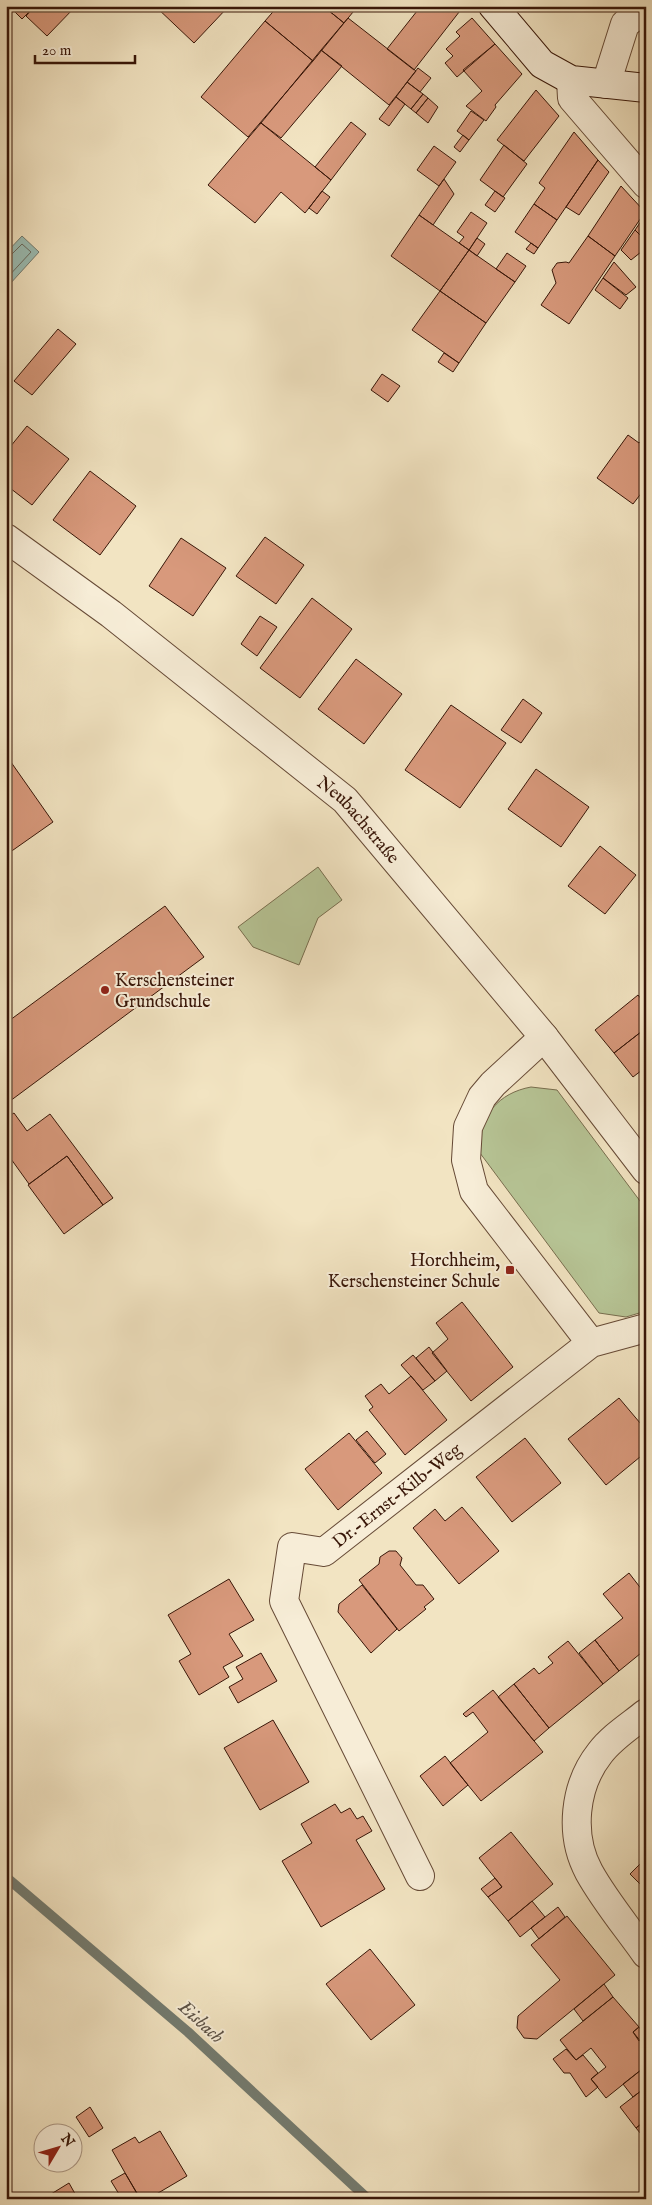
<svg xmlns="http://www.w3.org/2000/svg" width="652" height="2205" viewBox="0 0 652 2205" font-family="'IM FELL English',serif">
<rect width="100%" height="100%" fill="#f2e4c2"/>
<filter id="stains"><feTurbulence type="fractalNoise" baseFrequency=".004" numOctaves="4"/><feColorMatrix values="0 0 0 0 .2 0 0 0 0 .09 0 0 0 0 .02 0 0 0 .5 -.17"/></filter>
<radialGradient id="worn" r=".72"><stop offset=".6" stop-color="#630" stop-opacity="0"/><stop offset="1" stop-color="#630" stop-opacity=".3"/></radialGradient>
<path fill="#b7c596" stroke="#786e4f" d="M 318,867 L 342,900 L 318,918 L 299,965 L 253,947 L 238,927 Z
M 531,1087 L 557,1090 L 646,1209 L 646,1311 L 626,1317 L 599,1313 L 477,1149 C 480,1116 498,1093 531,1087 Z"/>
<path fill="#9bbeb5" stroke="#737b70" d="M 22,236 L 39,252 L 9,285 L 6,282 L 6,253 Z"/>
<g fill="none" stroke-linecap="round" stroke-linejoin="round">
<path stroke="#6a6a5e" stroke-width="1" d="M 6,256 L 11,255 L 22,244 L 31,252 L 6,279"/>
<path stroke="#737b70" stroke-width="10" d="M 6,1877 L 188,2032 L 368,2199"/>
</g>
<path fill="#d8997c" stroke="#381608" d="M 9,6 L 35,6 L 22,19 Z
M 35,6 L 76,6 L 47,36 L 26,16 Z
M 155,6 L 227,6 L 228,7 L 194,43 Z
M 278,6 L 323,6 L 344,23 L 313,61 L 265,21 Z
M 323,6 L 358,6 L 344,23 Z
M 421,6 L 463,7 L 414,70 L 387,49 Z
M 348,18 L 416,71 L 389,105 L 321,50 Z
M 472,18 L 495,44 L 457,77 L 445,63 L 453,56 L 446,49 L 460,36 L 456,32 Z
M 265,21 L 313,61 L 248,137 L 201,97 Z
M 495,44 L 522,74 L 495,105 L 496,107 L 486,121 L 466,106 L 482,91 L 463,70 Z
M 321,50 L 342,66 L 281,138 L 261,123 Z
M 418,68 L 431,78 L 420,92 L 407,82 Z
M 407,82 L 423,94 L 411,109 L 396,97 Z
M 536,90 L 559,116 L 524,161 L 497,140 Z
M 423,94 L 428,98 L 416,113 L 411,109 Z
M 396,97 L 405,104 L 389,126 L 379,119 Z
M 428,98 L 438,107 L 428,123 L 416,113 Z
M 471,111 L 484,120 L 469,140 L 457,131 Z
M 351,122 L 366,134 L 331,180 L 315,167 Z
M 261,123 L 331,180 L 305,213 L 281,192 L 255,223 L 208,185 Z
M 574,132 L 598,160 L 557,220 L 534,204 L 545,188 L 539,183 Z
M 463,135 L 469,140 L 460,152 L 454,147 Z
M 504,145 L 527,164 L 503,197 L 480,180 Z
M 434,146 L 456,162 L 439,186 L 417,170 Z
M 598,160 L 609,172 L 579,215 L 566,207 Z
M 444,179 L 454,194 L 433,225 L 419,215 Z
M 621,186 L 645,212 L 615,256 L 588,236 Z
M 322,191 L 330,197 L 317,214 L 309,208 Z
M 495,191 L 505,198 L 495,212 L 485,205 Z
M 534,204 L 557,220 L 538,248 L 515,232 Z
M 471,212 L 487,223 L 469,250 L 459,243 L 464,237 L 457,232 Z
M 646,214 L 646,241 L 635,230 Z
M 419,215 L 469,250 L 440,291 L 391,256 Z
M 635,230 L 646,241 L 646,248 L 631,260 L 621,250 Z
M 588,236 L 615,256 L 569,324 L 541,305 L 556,283 L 552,270 L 557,263 L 566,262 L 569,263 Z
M 477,238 L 485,244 L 477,256 L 469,250 Z
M 531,243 L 538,248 L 534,254 L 526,249 Z
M 469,250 L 515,282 L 486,323 L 440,291 Z
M 507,253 L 526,266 L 515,282 L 496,269 Z
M 614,262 L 636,287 L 626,295 L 603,278 Z
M 603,278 L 628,298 L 620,309 L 595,290 Z
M 440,291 L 486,323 L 459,363 L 412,330 Z
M 58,329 L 76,344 L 32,395 L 14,381 Z
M 444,353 L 459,363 L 453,372 L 438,362 Z
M 382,374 L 400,386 L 388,402 L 371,390 Z
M 27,426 L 69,459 L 32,505 L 6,485 L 6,452 Z
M 628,435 L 639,443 L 646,436 L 646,487 L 633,504 L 597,478 Z
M 90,471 L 136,506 L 100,555 L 53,520 Z
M 265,537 L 304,565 L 276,604 L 236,576 Z
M 181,538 L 226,568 L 193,616 L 149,586 Z
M 312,598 L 352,629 L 300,698 L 260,668 Z
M 260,616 L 277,627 L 257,656 L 241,644 Z
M 356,659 L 402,694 L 364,744 L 318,709 Z
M 523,699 L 542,713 L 521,743 L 501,730 Z
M 451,705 L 506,743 L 460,808 L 405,770 Z
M 6,755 L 53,822 L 6,855 Z
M 536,769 L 589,807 L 561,847 L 508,809 Z
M 600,846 L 636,875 L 605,914 L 568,886 Z
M 165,906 L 204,957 L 6,1104 L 6,1023 Z
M 638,995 L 646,1005 L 646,1028 L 614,1053 L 595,1030 Z
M 646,1028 L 646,1067 L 633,1077 L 614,1053 Z
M 14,1113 L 27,1131 L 50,1114 L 113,1198 L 103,1205 L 67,1156 L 29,1184 L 6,1152 L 6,1122 L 8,1120 L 6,1118 Z
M 67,1156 L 103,1205 L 64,1234 L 28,1185 Z
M 462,1302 L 513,1367 L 471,1401 L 432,1353 L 448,1339 L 436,1323 Z
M 429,1347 L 447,1371 L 435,1381 L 416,1358 Z
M 413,1355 L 435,1381 L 423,1390 L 401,1365 Z
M 411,1376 L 447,1420 L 405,1455 L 369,1410 L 373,1407 L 365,1396 L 381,1384 L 389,1394 Z
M 619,1398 L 646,1430 L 646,1452 L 606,1485 L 568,1439 Z
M 367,1431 L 386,1454 L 375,1463 L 356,1440 Z
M 349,1433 L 382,1473 L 338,1510 L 305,1469 Z
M 525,1438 L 561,1483 L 512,1522 L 476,1477 Z
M 462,1507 L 499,1551 L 459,1584 L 413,1528 L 435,1509 L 445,1521 Z
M 389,1551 L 396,1551 L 402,1558 L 400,1565 L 416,1585 L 423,1585 L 434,1599 L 424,1607 L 426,1609 L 399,1631 L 359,1580 L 379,1564 L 380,1557 Z
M 629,1573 L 646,1595 L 646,1649 L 619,1671 L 595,1640 L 623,1618 L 603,1594 Z
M 229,1579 L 254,1620 L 229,1634 L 243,1656 L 223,1667 L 229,1677 L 199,1695 L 179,1661 L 191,1654 L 168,1615 Z
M 362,1585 L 397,1629 L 371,1653 L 338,1612 L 339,1604 Z
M 595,1640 L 619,1671 L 603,1684 L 579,1653 Z
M 568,1641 L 603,1684 L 549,1728 L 514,1684 L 534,1668 L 539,1674 L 553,1663 L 548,1657 Z
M 261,1653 L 277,1681 L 238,1703 L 229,1687 L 243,1679 L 236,1667 Z
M 514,1684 L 549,1728 L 534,1741 L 498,1697 Z
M 493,1690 L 543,1752 L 481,1801 L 450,1763 L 488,1732 L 473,1712 L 466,1717 L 463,1714 Z
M 273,1720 L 309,1782 L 260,1810 L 224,1748 Z
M 445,1756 L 468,1785 L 443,1806 L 420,1776 Z
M 335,1804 L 341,1813 L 350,1808 L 357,1819 L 363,1816 L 372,1831 L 356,1840 L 385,1889 L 321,1927 L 282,1861 L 312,1843 L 301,1824 Z
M 511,1832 L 553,1884 L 508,1921 L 488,1897 L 502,1887 L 479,1858 Z
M 646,1858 L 646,1890 L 630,1874 Z
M 495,1878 L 502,1887 L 488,1897 L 481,1889 Z
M 532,1901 L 545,1917 L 520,1937 L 508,1921 Z
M 558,1907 L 565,1917 L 539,1939 L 531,1928 Z
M 567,1916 L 615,1975 L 537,2039 L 524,2038 L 517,2028 L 518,2016 L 560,1980 L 531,1945 Z
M 370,1949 L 415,2005 L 371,2040 L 326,1984 Z
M 604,1984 L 613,1997 L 583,2021 L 574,2009 Z
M 613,1997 L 639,2027 L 633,2032 L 646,2048 L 646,2066 L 606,2098 L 591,2079 L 606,2067 L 591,2048 L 576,2060 L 560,2040 Z
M 639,2027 L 645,2036 L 639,2041 L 633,2032 Z
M 566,2049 L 576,2060 L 583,2055 L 598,2073 L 591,2079 L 598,2087 L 586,2097 L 570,2073 L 564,2073 L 553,2059 Z
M 646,2066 L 646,2087 L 633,2097 L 623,2084 Z
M 646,2087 L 646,2120 L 636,2128 L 620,2107 Z
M 90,2107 L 103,2128 L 89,2137 L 76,2117 Z
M 646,2120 L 646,2140 L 636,2128 Z
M 160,2131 L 187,2176 L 148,2199 L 140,2199 L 112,2150 L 135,2137 L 139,2143 Z
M 125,2173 L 140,2198 L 139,2199 L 122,2199 L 111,2181 Z
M 69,2183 L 78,2199 L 43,2199 Z"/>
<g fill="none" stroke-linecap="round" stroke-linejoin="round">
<defs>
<g id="street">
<path d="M 571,80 L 572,98 L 646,184"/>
<path d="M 606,84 L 625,24 L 646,8"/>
<path id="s1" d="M 6,538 L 111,614 L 345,800 L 544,1037 L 646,1170"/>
<path d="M 544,1037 L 493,1084 L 482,1097 L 468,1127 L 466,1160 L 474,1191 L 591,1343"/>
<path d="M 646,1713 C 630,1726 612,1737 600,1753 C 574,1786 569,1835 589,1872 C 605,1901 627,1927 646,1954"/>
<path id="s2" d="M 420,1876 L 284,1601 L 292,1547 L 324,1552 L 591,1343 L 646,1328"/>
</g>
<path id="secondary" d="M 493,6 L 542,64 L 571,80 L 646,88"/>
</defs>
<use href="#street" stroke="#664a36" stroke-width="30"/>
<use href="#secondary" stroke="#381608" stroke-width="30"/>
<use href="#street" stroke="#f7edd7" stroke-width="28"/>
<use href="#secondary" stroke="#f7edd7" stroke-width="28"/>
</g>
<g fill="#8f2418" stroke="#f7edd7" stroke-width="2">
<circle cx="105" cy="990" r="5"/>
<rect x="505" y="1265" width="10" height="10" rx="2.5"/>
</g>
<g text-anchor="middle" stroke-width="4" stroke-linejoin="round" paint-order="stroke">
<g font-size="18" fill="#381608" stroke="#f7edd7">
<text dy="6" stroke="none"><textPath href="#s1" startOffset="452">Neubachstraße</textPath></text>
<text dy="6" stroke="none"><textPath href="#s2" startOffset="486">Dr.-Ernst-Kilb-Weg</textPath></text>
</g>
<g font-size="18" fill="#381608" stroke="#f7edd7" text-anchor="start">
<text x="115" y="986">Kerschensteiner<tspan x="115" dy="21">Grundschule</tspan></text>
<text x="500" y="1266" text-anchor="end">Horchheim,<tspan x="500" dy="21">Kerschensteiner Schule</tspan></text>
</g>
<g font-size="19" font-style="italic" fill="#5b5145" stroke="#f7edd7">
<text transform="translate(202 2021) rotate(42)" y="7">Eisbach</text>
</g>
</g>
<rect width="652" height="2205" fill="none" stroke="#f2e4c2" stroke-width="25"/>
<rect x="8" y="8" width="637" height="2190" fill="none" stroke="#381608" stroke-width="2.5"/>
<rect x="12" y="12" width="627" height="2180" fill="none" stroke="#381608"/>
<g transform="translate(58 2148) rotate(52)"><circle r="24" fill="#f7edd7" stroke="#ab9784"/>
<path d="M0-4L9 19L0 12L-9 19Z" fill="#8f2418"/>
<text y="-8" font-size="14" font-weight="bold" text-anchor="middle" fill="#381608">N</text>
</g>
<path d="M35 55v8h100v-8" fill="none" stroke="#381608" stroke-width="2.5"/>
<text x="42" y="55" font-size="15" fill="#381608" stroke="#f7edd7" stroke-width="4" paint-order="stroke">20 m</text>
<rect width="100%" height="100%" filter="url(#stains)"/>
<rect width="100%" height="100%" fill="url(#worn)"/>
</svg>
